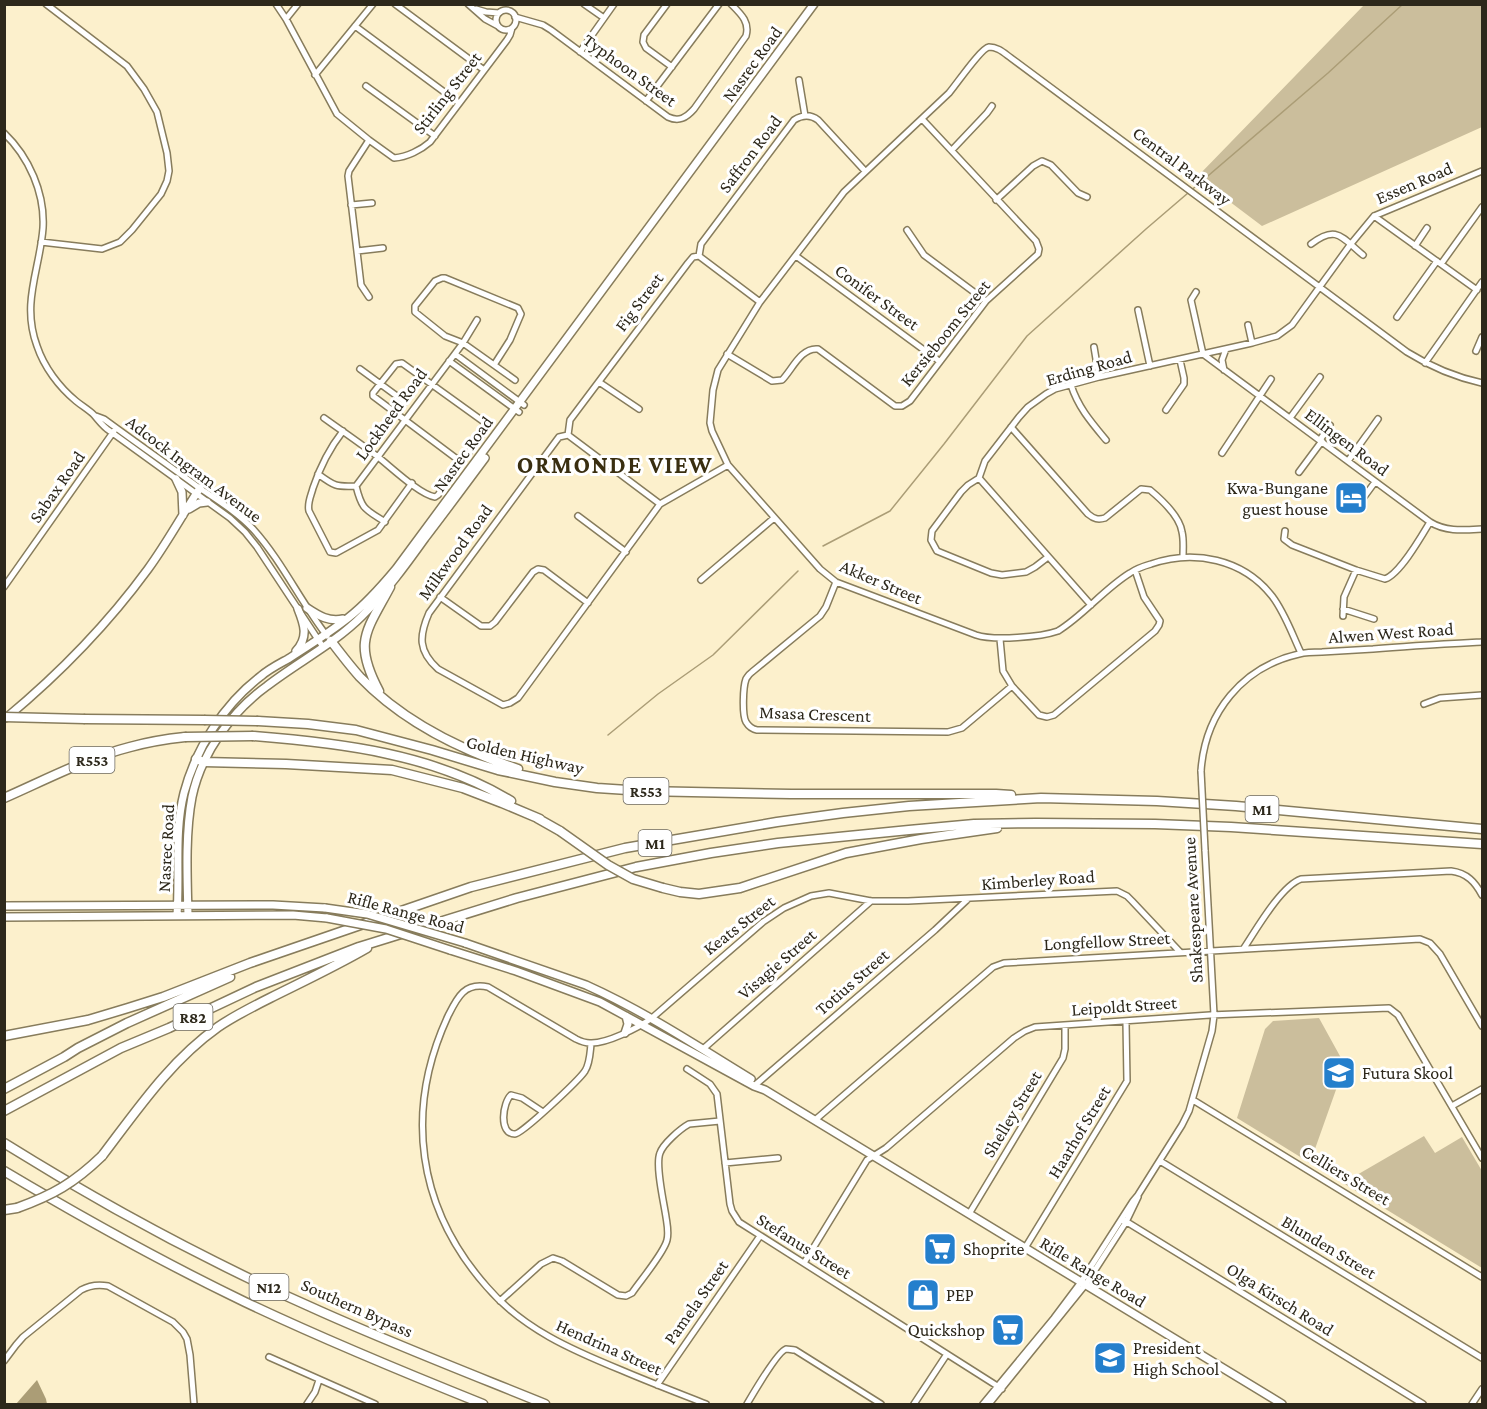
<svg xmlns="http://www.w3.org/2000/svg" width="1487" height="1409" viewBox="0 0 1487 1409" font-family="'Crimson Pro',serif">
<rect width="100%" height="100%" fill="#fcf0cc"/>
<path fill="#cbbe9c" d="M 1364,5 L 1482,5 L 1482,127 L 1262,226 L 1197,177 Z
M 1319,1018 L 1346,1067 L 1343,1070 L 1310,1163 L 1237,1118 L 1265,1029 L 1273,1021 Z
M 1424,1136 L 1435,1153 L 1462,1137 L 1482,1171 L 1482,1268 L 1343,1183 Z"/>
<path fill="#ab9d76" d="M 37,1380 L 46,1399 L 47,1404 L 16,1404 Z"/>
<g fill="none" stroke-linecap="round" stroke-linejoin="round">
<path stroke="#ab9d76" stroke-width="1.5" d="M 823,546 L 890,511 L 944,444 L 1027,336 L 1146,229 L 1328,73 L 1403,4
M 608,735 L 658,694 L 713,655 L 798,571"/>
<defs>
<path id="minor" d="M 276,4 L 286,19 L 337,114 L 369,140 L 394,158 C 407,157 421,150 430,142 L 507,40 L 510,35 L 512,28
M 395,4 L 484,70
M 468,4 L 485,19 L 498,26
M 584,4 L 604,18
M 667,4 L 644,35 L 643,42 L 646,48 L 672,67
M 476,9 L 486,12 L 499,13
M496 20a10 10 0 1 1 20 0a10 10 0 1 1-20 0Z
M 515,17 L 543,25 L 551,30 L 668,117 C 679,122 686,118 694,109 L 746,36 C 750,22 741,14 731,4
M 286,19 L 298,4
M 355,26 L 459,103
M 580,52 L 614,4
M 315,75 L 373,4
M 799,80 L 805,116
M 366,86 L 435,136
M 646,101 L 719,4
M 4,133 C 29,157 45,193 43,228 C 40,269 21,303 37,346 C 44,367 59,387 76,401 C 82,406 89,410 94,415 C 98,420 102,425 107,429 L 230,518 L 245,532 L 257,547 L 323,647
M 369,140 L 349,171 L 348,176 L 361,285 L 369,297
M 952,150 L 987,113 L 992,106
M 996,200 L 1033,166 L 1042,161 L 1051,165 L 1078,193 L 1087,197
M 351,205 L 372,203
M 1374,216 L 1477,290
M 907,230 L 924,255 L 986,301
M 41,242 L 102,249 L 120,242 L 132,230 L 161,194 L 167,181 L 169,171 L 167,153 L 157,112 L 144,89 L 127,66 L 46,4
M 1311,244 C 1337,224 1342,238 1363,255
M 1415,246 L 1427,228
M 357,251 L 383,248
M 699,256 L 701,244 L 794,120 C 802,115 810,114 818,120 L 865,171
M 699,256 L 760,302
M 796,256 L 939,361
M 1441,264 L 1482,207
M 1196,292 L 1191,300 L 1203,354 L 1430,522 C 1446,532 1464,530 1482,529
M 1138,310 L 1150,366
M 1397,317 L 1437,261
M 1248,325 L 1252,343
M 1094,347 L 1099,377
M 1476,351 L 1482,337
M 455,354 L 524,405
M 727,354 L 772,381 L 782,380 C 792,370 801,347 818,349 L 895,406 L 902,406 L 910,401 L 986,301 L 1038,254 L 1039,249 L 1036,241 L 922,119
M 449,361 L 519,412
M 1425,363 L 1482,282
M 494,365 L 510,340 L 521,314 L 518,308 L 445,278 L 442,278 L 435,281 L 415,306 L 415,312 L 445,336 L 463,343 L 515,380
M 360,369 L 405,402
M 1224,370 L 1222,360 L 1226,349
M 599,382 L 639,409
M 1071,385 C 1078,407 1091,422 1106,440
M 1166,410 L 1184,384 L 1184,378 L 1180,360
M 96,416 L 104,419 C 135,442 167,464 198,487 C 217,500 237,512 253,529 C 282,561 300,601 327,636
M 324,418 C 342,431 360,443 378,457 C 391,467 420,495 435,497 L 438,495 L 485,430 L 486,426 L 484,422 L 402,363 L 396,364 L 373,393 L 373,396 L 461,462
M 1290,418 L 1320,377
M 1011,427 L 1088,514 C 1094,519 1098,520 1105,518 L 1141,489 L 1150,490 C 1162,500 1180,517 1182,532 C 1184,540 1183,549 1183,557
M 343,431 C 329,449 320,467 313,488 C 311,496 307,503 309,511 L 330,552 L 336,553 L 378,530 L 412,483
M 568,435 L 559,437 L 556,441 L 429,613 C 419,636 418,651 438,669 L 503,705 L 510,703 L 518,698 L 660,504 L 728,465
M 568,435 L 570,420 L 688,263 L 693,257 L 699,256
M 568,435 L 660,504
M 1320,440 L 1330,425
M 1222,453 L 1271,379
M 1348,461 L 1378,419
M 1299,472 L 1322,441
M 318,474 C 334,486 336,487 356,486
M 979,478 L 985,461 L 1019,417 L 1028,407 L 1046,394 L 1055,389 L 1099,377 L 1252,343 L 1277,336 L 1292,325 L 1350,245 L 1374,216 L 1482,171
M 979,478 L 968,485 L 961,492 L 932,531 L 931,540 L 937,551 L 991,573 L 1002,575 L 1026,572 L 1035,567 L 1048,557
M 979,478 L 1091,605
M 356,486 L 463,343 L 477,320
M 356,486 C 362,510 365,509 385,522
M 1364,497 L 1375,482
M 578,516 L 626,552
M 1285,531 L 1284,539 L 1292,545 L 1356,570 L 1385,579 C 1400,574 1421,537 1430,522
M 701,580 L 774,518
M 836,582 L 826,607 L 820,616 L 752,672 C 749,674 748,676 746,679 C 743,687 742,715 746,722 C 749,727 752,729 757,730 L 948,732 L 962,728 L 1012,686
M 4,587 L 114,431
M 440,597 L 481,626 L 490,626 L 495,622 L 533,572 L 538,569 L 544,570 L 588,603
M 1343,609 L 1374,619
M 1343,616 L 1344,597 L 1356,570
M 1000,639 L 1003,671 L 1012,686 L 1039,715 L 1047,717 L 1054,715 L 1155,631 L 1159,625 L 1160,621 L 1144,597 L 1135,570
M 1301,653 C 1292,634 1285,613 1272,596 C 1243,559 1194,549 1151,564 C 1144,566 1136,569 1130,573 C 1104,589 1084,615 1058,631 C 1041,637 994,641 976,635 L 836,582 L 820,569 L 728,465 L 712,431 L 710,423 L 713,390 L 718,370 L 760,302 L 844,192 L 949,93 C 956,85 981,48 989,47 C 998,47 1004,53 1011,58 L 1407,352 C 1431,367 1455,377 1482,383
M 1424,704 L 1440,698 L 1482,695
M 1201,771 C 1205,713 1242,667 1299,654 C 1307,652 1315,652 1322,652 C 1339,651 1356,650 1373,649 C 1409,646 1446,644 1482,642
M 1244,948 C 1256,930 1281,886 1301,879 L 1451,871 C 1467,873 1475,882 1482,895
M 703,1049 L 871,901
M 687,1069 L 710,1084 L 717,1094 L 730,1204 L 732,1211 L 739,1222 L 1002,1389
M 754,1086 L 935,930 L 968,899
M 1193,1100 L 1482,1277
M 1452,1106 L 1482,1089
M 543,1112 L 522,1098 L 511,1095 C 503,1102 498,1134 515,1134 C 522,1134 579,1080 585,1071 C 590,1063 590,1053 591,1044
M 815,1120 L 986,973 L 993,967 L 1004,963 L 1420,939 L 1430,943 L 1440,954 L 1482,1026
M 1160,1161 L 1482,1358
M 725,1163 L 778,1158
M 969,1214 L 1063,1058 L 1065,1049 L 1065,1026
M 1122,1219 L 1423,1404
M 1025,1248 L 1127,1081 L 1126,1022
M 804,1263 L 867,1160 L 886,1148 L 1014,1038 L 1025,1031 L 1035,1027 L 1210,1015 L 1389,1008 L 1398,1015 L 1482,1158
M 500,1301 L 541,1264 L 553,1258 L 562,1261 L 618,1295 L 626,1296 L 632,1293 C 640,1281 664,1253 667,1240 C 669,1232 667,1224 666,1217 C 664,1203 655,1165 660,1153 C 663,1144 680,1129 689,1124 L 720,1121
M 269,1357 L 375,1404
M 4,1361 L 16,1345 L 23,1337 L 81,1290 C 90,1285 98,1284 108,1286 L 173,1322 L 183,1332 L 187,1339 L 190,1355 L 194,1404
M 657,1385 L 760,1236
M 307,1404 L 315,1392 L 319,1380
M 706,1404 C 678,1393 649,1382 621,1370 C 572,1350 523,1329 487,1287 C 417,1208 404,1111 448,1016 C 457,998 464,982 488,987 L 576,1039 C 580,1041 585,1043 590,1043 C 606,1044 638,1028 652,1018 L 763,922 L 784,908 L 811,896 L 829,893 L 871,901 L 908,901 L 1117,891 L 1127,896 L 1132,901 L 1180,952
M 747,1404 C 753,1394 777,1352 786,1349 C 789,1349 792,1350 795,1350 L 881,1404
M 914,1404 L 947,1354
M 983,1404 L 1054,1318 L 1081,1282 L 1133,1201 L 1138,1195 L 1182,1125 L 1189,1111 L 1212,1031 L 1214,1015 L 1205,850
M 989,1404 L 1086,1284 L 1126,1222 L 1138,1197
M 1472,1404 L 1482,1389"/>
<path id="major" d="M 176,479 L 182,492 L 183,515
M 189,509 L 199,503 L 207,502
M 307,608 C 319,616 329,622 343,619
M 296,651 C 309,637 304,624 298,609
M 6,718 C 59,674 107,625 148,569 C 167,543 182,515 200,488
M 4,906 L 273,905 L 325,908
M 177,915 C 180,875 174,832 184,793 C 196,748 224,704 261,676 C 269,669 279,664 288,659 C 308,646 329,633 348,618 C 366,604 381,587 396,569 L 814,4
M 188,915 C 187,878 185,833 192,797 C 201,754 231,712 267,686 C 298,662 334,644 362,616 C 386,592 405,566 425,538 C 445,512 465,485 485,458
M 4,917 L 293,915 L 327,918
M 465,943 L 586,985 C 644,1011 697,1046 751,1079
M 450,950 L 516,971 L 600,1002 L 754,1086 L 765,1090 L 1282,1404
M 625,1033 L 628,1024 L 626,1016"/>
<path id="highway" d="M 331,641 C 341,654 350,666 360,677 C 403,722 461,750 518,769
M 379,691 C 353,642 366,632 390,587
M 85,719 L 204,720
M 258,721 L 308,724 L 356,730 L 432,750 L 498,770 L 555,782 L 597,788 L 643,791 L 791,794 L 996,794 L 1011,795
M 253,736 C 341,743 434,754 511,801
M 196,759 L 204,762 L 286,764 L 392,770 L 463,788 L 502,803 L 540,819
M 4,798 C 45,780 87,758 130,747 C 148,742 166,739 185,737
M 537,818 L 560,831
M 663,888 L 680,892 L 699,894 L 740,888 L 846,853 L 921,839 L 997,828
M 4,1036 L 88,1020 L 128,1008 L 163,997 L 250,963 L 471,887 L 625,848 L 777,822 L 843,813 L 909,806 L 1041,798 L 1157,801 L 1236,806 L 1482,829
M 4,1089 L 64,1057 L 78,1048 L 127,1023 L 230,977
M 4,1111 L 121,1048 L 169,1028 L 256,987 L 359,947 L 517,898 L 636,867 L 711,853 L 778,843 L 909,830 L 974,824 L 1036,823 L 1155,824 L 1231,827 L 1482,844
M 4,1143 C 105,1206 213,1264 322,1312 C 396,1345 471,1374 545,1404
M 102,1156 C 137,1110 170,1061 218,1027 C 234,1016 252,1007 270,998 C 302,982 336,966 367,948
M 4,1171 C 83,1218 162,1262 245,1302 C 323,1339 403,1372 483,1404
M 4,1210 L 17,1208"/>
</defs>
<use href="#minor" stroke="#877c5c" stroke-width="8"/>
<use href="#major" stroke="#877c5c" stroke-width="10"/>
<use href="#highway" stroke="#877c5c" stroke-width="11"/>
<use href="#minor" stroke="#fff" stroke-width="5"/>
<use href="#major" stroke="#fff" stroke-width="7"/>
<use href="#highway" stroke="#fff" stroke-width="8"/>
<defs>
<path id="minor-bridge" d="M 1201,771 L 1205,850"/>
<path id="major-bridge" d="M 325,908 L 367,914 L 465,943
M 327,918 L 386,929 L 450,950"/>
<path id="highway-bridge" d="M 4,717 L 85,719
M 204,720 L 258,721
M 185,737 L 253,736
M 560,831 L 608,865 L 633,879 L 663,888
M 17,1208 C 53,1195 74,1183 102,1156"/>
</defs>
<use href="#minor-bridge" stroke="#877c5c" stroke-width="8" stroke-linecap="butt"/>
<use href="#major-bridge" stroke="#877c5c" stroke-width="10" stroke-linecap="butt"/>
<use href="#highway-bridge" stroke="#877c5c" stroke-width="11" stroke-linecap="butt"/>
<use href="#minor-bridge" stroke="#fff" stroke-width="5"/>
<use href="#major-bridge" stroke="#fff" stroke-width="7"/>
<use href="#highway-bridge" stroke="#fff" stroke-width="8"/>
</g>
<defs>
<symbol id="hotel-square" viewBox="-11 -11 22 22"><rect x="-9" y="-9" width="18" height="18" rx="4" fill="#247fcc" stroke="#fff"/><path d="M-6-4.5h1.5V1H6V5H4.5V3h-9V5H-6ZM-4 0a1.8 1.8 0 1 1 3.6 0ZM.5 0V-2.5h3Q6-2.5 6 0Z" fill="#fff"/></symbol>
<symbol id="school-square" viewBox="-11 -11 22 22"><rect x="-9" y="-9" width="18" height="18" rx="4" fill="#247fcc" stroke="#fff"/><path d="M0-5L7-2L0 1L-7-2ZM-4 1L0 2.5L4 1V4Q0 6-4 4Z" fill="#fff"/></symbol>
<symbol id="supermarket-square" viewBox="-11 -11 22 22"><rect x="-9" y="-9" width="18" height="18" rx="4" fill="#247fcc" stroke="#fff"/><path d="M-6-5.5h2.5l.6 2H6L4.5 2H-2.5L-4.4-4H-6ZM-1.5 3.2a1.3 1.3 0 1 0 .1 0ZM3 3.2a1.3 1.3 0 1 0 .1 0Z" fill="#fff"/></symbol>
<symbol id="shop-square" viewBox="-11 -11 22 22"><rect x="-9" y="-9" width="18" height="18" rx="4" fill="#247fcc" stroke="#fff"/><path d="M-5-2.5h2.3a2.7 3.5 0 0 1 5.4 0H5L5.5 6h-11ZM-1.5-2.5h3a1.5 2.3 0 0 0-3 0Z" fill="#fff"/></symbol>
</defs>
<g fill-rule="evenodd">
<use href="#hotel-square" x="1332" y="479" width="38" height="38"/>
<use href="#school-square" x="1320" y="1054" width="38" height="38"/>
<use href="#supermarket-square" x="921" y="1230" width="38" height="38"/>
<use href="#shop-square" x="904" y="1276" width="38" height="38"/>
<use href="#supermarket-square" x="989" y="1311" width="38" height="38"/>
<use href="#school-square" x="1091" y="1339" width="38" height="38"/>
</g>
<g text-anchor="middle" stroke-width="6" stroke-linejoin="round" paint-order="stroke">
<g fill="#fff" stroke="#6c685f" stroke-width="1.5">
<rect x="69.5" y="747" width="45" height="26" rx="4.5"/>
<rect x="623.5" y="778" width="45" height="26" rx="4.5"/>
<rect x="1245.5" y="796" width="33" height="26" rx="4.5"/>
<rect x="638.5" y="830" width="33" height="26" rx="4.5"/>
<rect x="173.5" y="1004" width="39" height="26" rx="4.5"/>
<rect x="249.5" y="1274" width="39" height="26" rx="4.5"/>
</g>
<g font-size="16" font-weight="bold" fill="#2d281b">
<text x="92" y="766">R553</text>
<text x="646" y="797">R553</text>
<text x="1262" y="815">M1</text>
<text x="655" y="849">M1</text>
<text x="193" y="1023">R82</text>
<text x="269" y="1293">N12</text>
</g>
<g font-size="18" fill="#2d281b" stroke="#fff">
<text transform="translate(752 64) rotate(-54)" y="6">Nasrec Road</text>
<text transform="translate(630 70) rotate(36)" y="6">Typhoon Street</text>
<text transform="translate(447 93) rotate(-52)" y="6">Stirling Street</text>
<text transform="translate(750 154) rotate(-53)" y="6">Saffron Road</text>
<text transform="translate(1182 166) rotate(37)" y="6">Central Parkway</text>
<text transform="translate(1414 183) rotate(-23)" y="6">Essen Road</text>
<text transform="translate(877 297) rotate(36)" y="6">Conifer Street</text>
<text transform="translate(639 302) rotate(-53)" y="6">Fig Street</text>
<text transform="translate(945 333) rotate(-51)" y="6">Kersieboom Street</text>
<text transform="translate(1089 368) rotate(-16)" y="6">Erding Road</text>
<text transform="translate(391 414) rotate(-54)" y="6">Lockheed Road</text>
<text transform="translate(1347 442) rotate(37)" y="6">Ellingen Road</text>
<text transform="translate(463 454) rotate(-54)" y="6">Nasrec Road</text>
<text transform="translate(194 469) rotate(37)" y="6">Adcock Ingram Avenue</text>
<text transform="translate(57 487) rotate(-55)" y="6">Sabax Road</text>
<text transform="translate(455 552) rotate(-54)" y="6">Milkwood Road</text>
<text transform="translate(881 582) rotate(23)" y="6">Akker Street</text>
<text transform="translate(1391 633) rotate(-4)" y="6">Alwen West Road</text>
<text transform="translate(815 714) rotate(2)" y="6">Msasa Crescent</text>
<text transform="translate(525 755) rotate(13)" y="6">Golden Highway</text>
<text transform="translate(166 848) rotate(-87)" y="6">Nasrec Road</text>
<text transform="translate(1038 880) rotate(-4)" y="6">Kimberley Road</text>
<text transform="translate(1193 910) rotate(-93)" y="6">Shakespeare Avenue</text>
<text transform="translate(406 912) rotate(15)" y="6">Rifle Range Road</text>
<text transform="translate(739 925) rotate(-38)" y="6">Keats Street</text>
<text transform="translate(1107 941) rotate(-3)" y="6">Longfellow Street</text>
<text transform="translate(777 964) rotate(-41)" y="6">Visagie Street</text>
<text transform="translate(852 982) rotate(-41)" y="6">Totius Street</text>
<text transform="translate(1124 1006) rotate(-4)" y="6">Leipoldt Street</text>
<text transform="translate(1012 1114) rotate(-59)" y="6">Shelley Street</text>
<text transform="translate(1079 1132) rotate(-59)" y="6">Haarhof Street</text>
<text transform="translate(1346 1175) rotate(31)" y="6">Celliers Street</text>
<text transform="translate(804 1246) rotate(32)" y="6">Stefanus Street</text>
<text transform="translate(1329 1247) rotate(31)" y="6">Blunden Street</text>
<text transform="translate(1093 1272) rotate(31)" y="6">Rifle Range Road</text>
<text transform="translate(1280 1299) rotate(32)" y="6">Olga Kirsch Road</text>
<text transform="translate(696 1302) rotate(-55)" y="6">Pamela Street</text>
<text transform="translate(357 1308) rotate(24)" y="6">Southern Bypass</text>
<text transform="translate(609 1347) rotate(24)" y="6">Hendrina Street</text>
</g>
<g font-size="18" fill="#2d281b" stroke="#fff" text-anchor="start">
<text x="1328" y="494" text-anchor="end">Kwa-Bungane<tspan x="1328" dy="21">guest house</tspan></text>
<text x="1362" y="1079">Futura Skool</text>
<text x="963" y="1255">Shoprite</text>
<text x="946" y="1301">PEP</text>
<text x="985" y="1336" text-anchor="end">Quickshop</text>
<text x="1133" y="1354">President<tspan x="1133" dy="21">High School</tspan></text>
</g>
<g font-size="24" font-weight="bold" letter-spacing="1.5" fill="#392e10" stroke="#fff">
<text x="615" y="473">ORMONDE VIEW</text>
</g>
</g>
<rect width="1487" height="1409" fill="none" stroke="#2d281b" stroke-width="12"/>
</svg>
